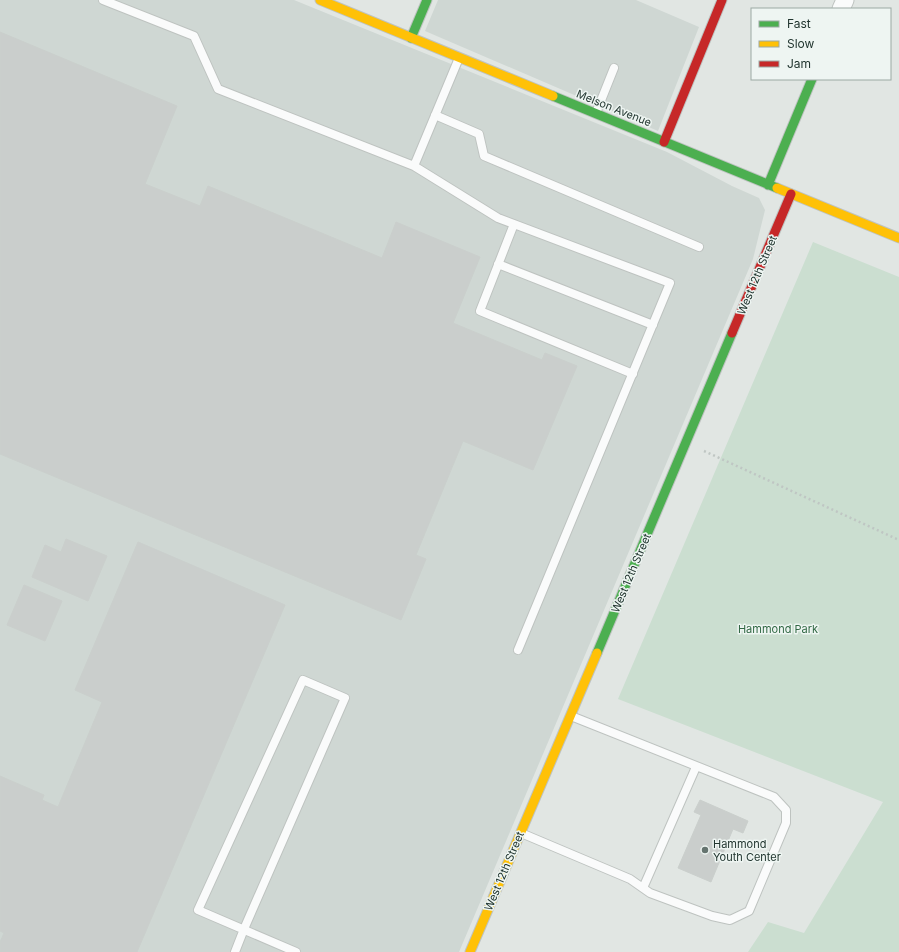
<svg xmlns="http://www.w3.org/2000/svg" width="899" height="952" viewBox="0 0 899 952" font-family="Inter,sans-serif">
<rect width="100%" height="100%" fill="#e1e6e3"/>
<path fill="#cfd7d3" d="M 0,0 L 294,0 L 667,152 L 732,186 L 759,198 L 765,210 L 753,259 L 459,952 L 0,952 Z
M 438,0 L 636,0 L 699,27 L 658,131 L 425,31 Z"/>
<path fill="#cbded0" d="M 813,242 L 899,277 L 899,952 L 748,952 L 768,922 L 804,933 L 883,802 L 618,699 Z"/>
<path fill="#cacecc" stroke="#cacfcc" d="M 0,32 L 177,106 L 145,184 L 200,206 L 208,186 L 382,258 L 396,222 L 480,257 L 453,323 L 542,360 L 545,353 L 577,366 L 533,470 L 463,441 L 416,555 L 426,559 L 401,620 L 0,454 Z
M 66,539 L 107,556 L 88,601 L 32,577 L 45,545 L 61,552 Z
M 138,542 L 285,605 L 137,952 L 0,952 L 0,942 L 4,933 L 0,931 L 0,776 L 44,795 L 42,800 L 58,807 L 102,702 L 75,690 Z
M 24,585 L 62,601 L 45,641 L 7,625 Z
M 700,800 L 748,821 L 743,833 L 733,829 L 711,882 L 678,868 L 701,815 L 694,812 Z"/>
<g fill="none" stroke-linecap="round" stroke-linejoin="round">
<defs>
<path id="lane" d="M 103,0 L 194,36 L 218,89 L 414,166 L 459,58
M 596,113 L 614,68
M 435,115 L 479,134 L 484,156 L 699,247
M 414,166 L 498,218 L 670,283 L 518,650
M 514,224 L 480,311 L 633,374
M 498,264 L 653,325
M 521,833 L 630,879 L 650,893 L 712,916 L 730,920 L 749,911 L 786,823 L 786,810 L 774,797 L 571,716
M 643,888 L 696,767
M 235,952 L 244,929 L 345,698 L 303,680 L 198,910 L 296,952"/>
<path id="street" d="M 841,9 L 845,0"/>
<path id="fast" d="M 411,38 L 427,0
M 553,96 L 777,188
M 768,185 L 812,79
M 597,653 L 732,333"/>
<path id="slow" d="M 320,0 L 553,96
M 777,188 L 899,238
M 470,952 L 597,653"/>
<path id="jam" d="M 664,142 L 722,0
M 732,333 L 791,194"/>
</defs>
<use href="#lane" stroke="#bec3c0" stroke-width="10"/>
<use href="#street" stroke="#bec3c0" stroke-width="19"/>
<use href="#fast" stroke="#bec3c1" stroke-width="11"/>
<use href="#slow" stroke="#bec3c1" stroke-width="11"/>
<use href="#jam" stroke="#bec3c1" stroke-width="11"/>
<path stroke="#bfc6c3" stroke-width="2.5" stroke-dasharray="2 3" stroke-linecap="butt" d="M 704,451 L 899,540"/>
<use href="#lane" stroke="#fafbfb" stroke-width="8"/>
<use href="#street" stroke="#fafbfb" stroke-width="17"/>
<use href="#fast" stroke="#4caf50" stroke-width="9"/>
<use href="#slow" stroke="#ffc107" stroke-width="9"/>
<use href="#jam" stroke="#c62828" stroke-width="9"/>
</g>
<circle fill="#65746f" stroke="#eef5f2" stroke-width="1.5" cx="705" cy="850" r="4"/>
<g text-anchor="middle" stroke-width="3" stroke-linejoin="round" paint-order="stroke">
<g font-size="11" fill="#223630" stroke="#eef5f2">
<text transform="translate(614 108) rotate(22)" y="4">Melson Avenue</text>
<text transform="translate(757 275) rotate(-67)" y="4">West 12th Street</text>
<text transform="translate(631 573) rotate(-67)" y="4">West 12th Street</text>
<text transform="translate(504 871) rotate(-67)" y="4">West 12th Street</text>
</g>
<g font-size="11" fill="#316844" stroke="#eef5f2">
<text x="778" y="633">Hammond Park</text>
</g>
<g font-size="11" fill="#223630" stroke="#eef5f2" text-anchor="start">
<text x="713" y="848">Hammond<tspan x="713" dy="13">Youth Center</tspan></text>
</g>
</g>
<rect x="751" y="8" width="140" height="72" fill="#eef5f2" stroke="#9ca9a4"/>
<rect x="759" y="21" width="20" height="6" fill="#4caf50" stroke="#9ca9a4"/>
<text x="787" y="28" font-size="12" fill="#223630">Fast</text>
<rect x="759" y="41" width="20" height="6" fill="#ffc107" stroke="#9ca9a4"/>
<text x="787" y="48" font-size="12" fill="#223630">Slow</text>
<rect x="759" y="61" width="20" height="6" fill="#c62828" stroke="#9ca9a4"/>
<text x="787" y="68" font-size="12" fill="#223630">Jam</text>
</svg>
